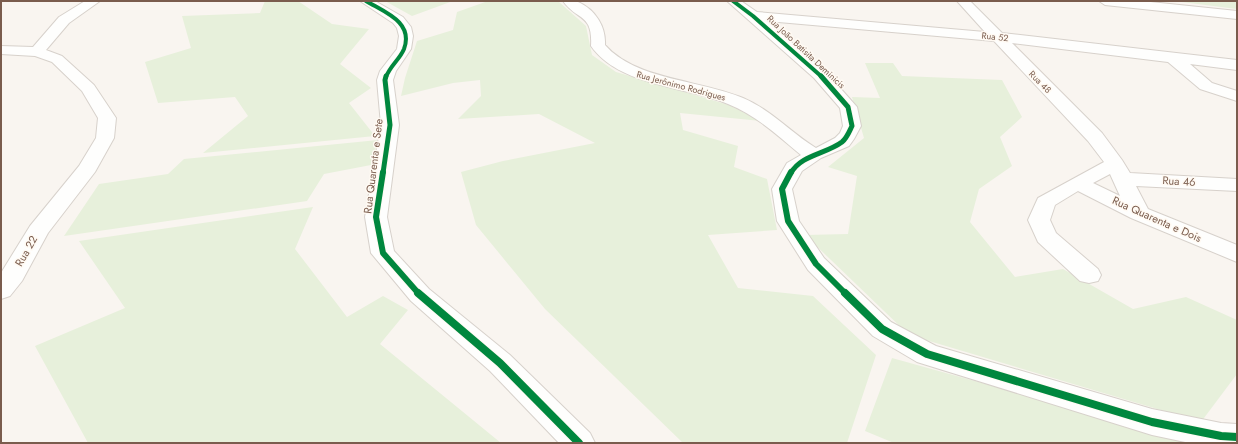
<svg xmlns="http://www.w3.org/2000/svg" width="1238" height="444" viewBox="0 0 1238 444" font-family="Jost,sans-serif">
<rect width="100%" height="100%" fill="#f9f5f0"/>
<path fill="#e7f0db" d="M 265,1 L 298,1 L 332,24 L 369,29 L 340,64 L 371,88 L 349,103 L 375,136 L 203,153 L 248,116 L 235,97 L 158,103 L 145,62 L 191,48 L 182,16 L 260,13 Z
M 385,1 L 453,1 L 412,16 Z
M 488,1 L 558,1 L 586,26 L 592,55 L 616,72 L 729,105 L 761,121 L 680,113 L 683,130 L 738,146 L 734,167 L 767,179 L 777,230 L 708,235 L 738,288 L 813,296 L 876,355 L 847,443 L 683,443 L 545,309 L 476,225 L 461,172 L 503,161 L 595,143 L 539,114 L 458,119 L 481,96 L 480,80 L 453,83 L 401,96 L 405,78 L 417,41 L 453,30 L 457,12 Z
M 1173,1 L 1237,1 L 1237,9 L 1174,1 Z
M 865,63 L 893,63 L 902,76 L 1002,80 L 1022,117 L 1000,137 L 1012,166 L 979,189 L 970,222 L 1015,277 L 1063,269 L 1133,309 L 1186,297 L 1237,320 L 1237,374 L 1201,422 L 909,335 L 805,235 L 848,234 L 857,176 L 828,167 L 864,138 L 852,97 L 880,98 Z
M 378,140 L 371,165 L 324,174 L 307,201 L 64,236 L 99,184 L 168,174 L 184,159 Z
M 313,207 L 295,249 L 347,317 L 383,296 L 408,310 L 380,344 L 501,443 L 88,443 L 35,346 L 125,308 L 79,241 Z
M 892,358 L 1199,443 L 894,443 L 865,431 Z"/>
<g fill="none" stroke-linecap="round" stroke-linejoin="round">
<defs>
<path id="minor" d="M 85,1 L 100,1 L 69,23 L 46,50 L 62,56 L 94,85 L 116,118 L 114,138 L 95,172 L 48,233 L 22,281 L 10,296 L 1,299 L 1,273 L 30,226 L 79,166 L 96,138 L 98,118 L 82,91 L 52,62 L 35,56 L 1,54 L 1,46 L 33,47 L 59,17 Z
M 360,1 L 375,1 L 403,17 L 411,27 L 413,36 L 411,49 L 396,71 L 393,80 L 399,125 L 387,217 L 394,251 L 429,289 L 510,355 L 590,433 L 595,443 L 559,443 L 490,371 L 411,301 L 371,253 L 365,217 L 381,125 L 377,80 L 380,71 L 397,49 L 399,36 L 397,28 L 393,23 Z
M 563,1 C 567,1 574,0 578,2 C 596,10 606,27 605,45 C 635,80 701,80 743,98 C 773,111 790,132 816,148 L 835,138 L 840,133 L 843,126 L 840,108 L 814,78 L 727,1 L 741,1 L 757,12 L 985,32 L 957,1 L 970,1 L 1002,33 L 1237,60 L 1237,70 L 1190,64 L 1212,83 L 1237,91 L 1237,101 L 1200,89 L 1168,62 L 1012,43 L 1102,133 L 1122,160 L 1130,173 L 1237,179 L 1237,191 L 1136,186 L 1148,209 L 1237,245 L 1237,262 L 1131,218 L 1078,191 L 1055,205 L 1050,220 L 1056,233 L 1098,269 L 1101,275 L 1098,281 L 1089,283 L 1080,281 L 1038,242 L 1028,220 L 1038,198 L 1104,162 L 1088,141 L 994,41 L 767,21 L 826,72 L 857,107 L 861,126 L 854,139 L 849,146 L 821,158 L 802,171 L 792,189 L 799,221 L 824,258 L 891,322 L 936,346 L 1152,409 L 1221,423 L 1237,424 L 1237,443 L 1190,443 L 1152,435 L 917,362 L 873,336 L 808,270 L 777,221 L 772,189 L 787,163 L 801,155 C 778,136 756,115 728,104 C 684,86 619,86 591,46 C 593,13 577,21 563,1 ZM 1110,174 L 1120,196 L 1093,183 Z
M 1099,1 L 1141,1 L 1237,11 L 1237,19 L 1105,5 Z"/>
</defs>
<use href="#minor" stroke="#d7d1cb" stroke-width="2"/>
<use href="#minor" fill="#fefefd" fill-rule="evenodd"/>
<defs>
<path id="cycleway-far3" d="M 366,1 C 384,12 414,22 404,49 C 400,59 390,66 386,77
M 733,1 L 753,16 L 822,77"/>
<path id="cycleway-far2" d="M 383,173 L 390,125 L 385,80 L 386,76
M 791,173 C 801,155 826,154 842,142 C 847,138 849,132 852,126 L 848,107 L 821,76"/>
<path id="cycleway-far1" d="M 383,172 L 376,217 L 383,253 L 419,294
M 791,172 L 782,189 L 788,221 L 816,264 L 846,294"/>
<path id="cycleway" d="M 418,293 L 500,363 L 579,443
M 845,293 L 882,329 L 927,354 L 1152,422 L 1221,436 L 1237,437"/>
</defs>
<use href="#cycleway-far3" stroke="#fffaf3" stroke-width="5.5"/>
<use href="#cycleway-far2" stroke="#fffaf3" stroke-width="7"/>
<use href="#cycleway-far1" stroke="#fffaf3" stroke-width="8"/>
<use href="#cycleway" stroke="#fffaf3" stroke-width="10"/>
<use href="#cycleway-far3" stroke="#00873e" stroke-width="4"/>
<use href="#cycleway-far2" stroke="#00873e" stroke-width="5"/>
<use href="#cycleway-far1" stroke="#00873e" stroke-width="6"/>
<use href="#cycleway" stroke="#00873e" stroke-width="8"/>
</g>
<g text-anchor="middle" stroke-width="3" stroke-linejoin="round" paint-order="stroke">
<g font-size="9" fill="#7a5c4d" stroke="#fffaf3">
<text transform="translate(995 37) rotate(6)" y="3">Rua 52</text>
<text transform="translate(806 52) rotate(43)" y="3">Rua João Batisita Deminicis</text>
<text transform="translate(1040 82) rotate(45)" y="3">Rua 48</text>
<text transform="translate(681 86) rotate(15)" y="3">Rua Jerônimo Rodrigues</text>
</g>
<g font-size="11" fill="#7a5c4d" stroke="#fffaf3">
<text transform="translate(373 166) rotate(-83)" y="4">Rua Quarenta e Sete</text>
<text transform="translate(1179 181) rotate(3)" y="4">Rua 46</text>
<text transform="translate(1157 219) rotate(24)" y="4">Rua Quarenta e Dois</text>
<text transform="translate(26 251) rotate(-60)" y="4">Rua 22</text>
</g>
</g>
<rect width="1238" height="444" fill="none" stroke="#7a5c4d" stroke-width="4"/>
</svg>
